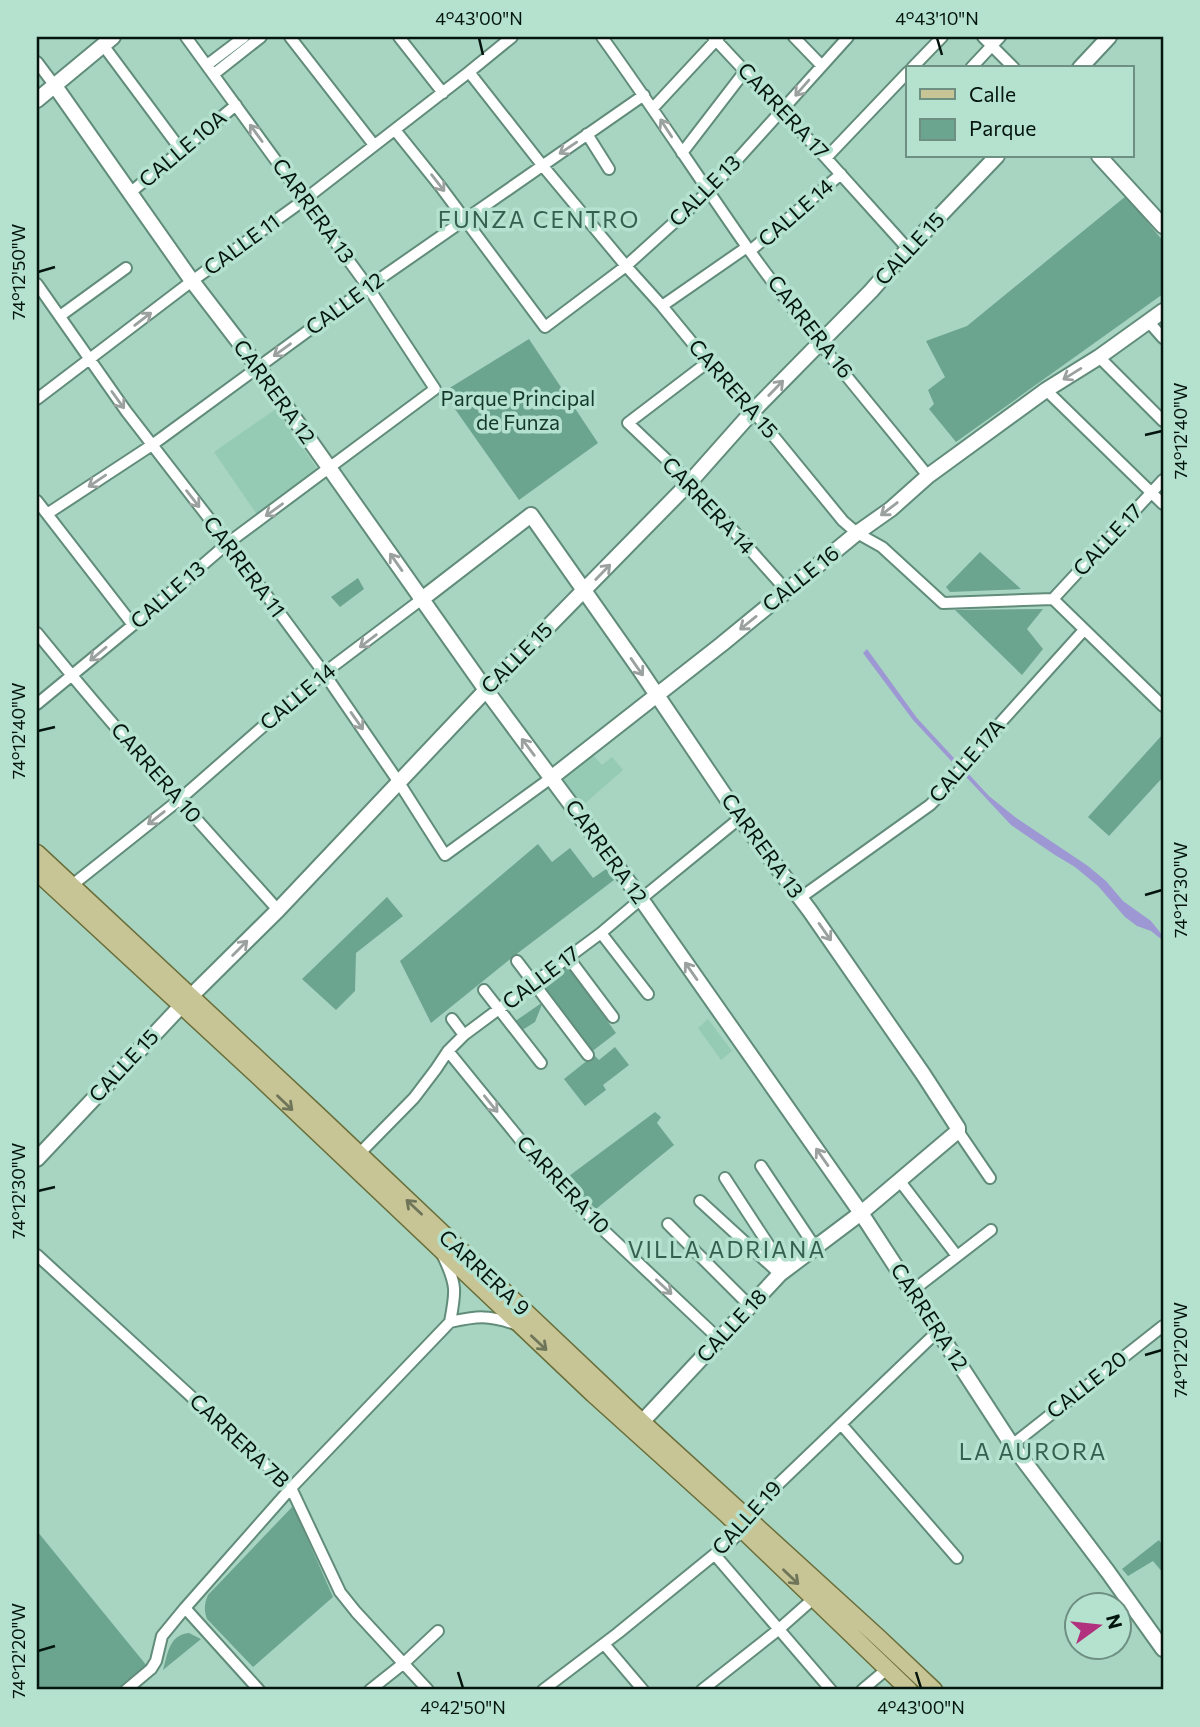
<svg xmlns="http://www.w3.org/2000/svg" width="1200" height="1727" viewBox="0 0 1200 1727" font-family="Commissioner,sans-serif">
<rect width="100%" height="100%" fill="#a8d5c2"/>
<path fill="#95cab5" d="M 276,409 L 320,473 L 258,516 L 214,452 Z
M 591,753 L 602,765 L 612,757 L 623,770 L 582,806 L 560,780 Z
M 708,1019 L 732,1051 L 721,1060 L 698,1028 Z"/>
<path fill="#6ca58f" d="M 1126,196 L 1163,241 L 1163,294 L 956,442 L 929,409 L 934,404 L 928,390 L 945,377 L 926,341 L 967,326 Z
M 529,339 L 598,443 L 519,500 L 443,392 Z
M 980,552 L 1021,589 L 950,592 L 946,587 Z
M 358,578 L 364,589 L 340,607 L 331,597 Z
M 1043,609 L 1027,629 L 1043,649 L 1022,675 L 955,610 Z
M 1163,734 L 1163,777 L 1109,836 L 1088,817 Z
M 538,844 L 552,862 L 570,848 L 593,878 L 606,869 L 614,880 L 514,956 L 431,1023 L 400,961 Z
M 387,897 L 403,916 L 356,953 L 355,991 L 336,1010 L 302,979 Z
M 567,965 L 616,1033 L 590,1053 L 541,985 Z
M 543,1002 L 535,1022 L 524,1029 L 520,1028 L 514,1022 Z
M 615,1047 L 629,1065 L 603,1085 L 606,1090 L 585,1106 L 564,1079 L 594,1055 L 599,1060 Z
M 655,1112 L 661,1117 L 657,1123 L 674,1145 L 596,1209 L 565,1179 Z
M 293,1506 L 333,1597 L 253,1667 L 207,1619 C 204,1611 204,1604 208,1595 Z
M 37,1531 L 147,1666 L 119,1690 L 37,1690 Z
M 1159,1540 L 1163,1546 L 1163,1573 L 1153,1561 L 1128,1576 L 1122,1569 Z
M 189,1633 L 201,1639 L 163,1670 C 168,1653 169,1635 189,1633 Z"/>
<path fill="#9d98d3" d="M 867,649 L 917,718 L 989,796 L 1015,817 L 1088,866 L 1106,881 L 1123,901 L 1151,921 L 1163,936 L 1163,960 L 1161,939 L 1151,931 L 1137,926 L 1125,917 L 1098,886 L 1075,867 L 1055,855 L 1011,825 L 913,720 L 863,653 Z"/>
<g fill="none" stroke-linecap="round" stroke-linejoin="round">
<defs>
<path id="street" d="M 290,37 L 374,145
M 399,37 L 443,93
M 602,37 C 652,106 698,177 747,247 C 803,326 867,400 928,476
M 713,37 L 826,158 L 908,249
M 794,37 L 822,66
M 983,37 L 1014,68
M 103,45 L 181,150
M 37,62 L 55,86
M 207,65 L 244,37
M 912,68 L 942,37
M 971,68 L 1000,37
M 469,72 L 542,165 L 626,266 L 662,306 L 708,362 L 753,411 L 843,521 L 857,533 L 882,547 L 943,603 L 1053,599
M 214,74 L 261,37
M 653,108 L 719,37
M 395,130 L 440,186 L 545,327 L 626,266 L 709,191 L 848,37
M 587,134 L 609,169
M 682,153 L 745,71
M 826,158 L 908,72
M 131,192 L 236,105
M 750,251 L 841,174
M 37,284 L 126,411 L 228,543 L 324,673 L 398,781 L 445,855 L 551,778
M 662,306 L 747,247
M 60,316 L 126,268
M 1148,321 L 1163,338
M 1099,357 L 1163,421
M 708,362 L 628,423 L 690,482 L 787,591
M 1046,390 L 1163,504
M 37,399 L 192,281 L 304,200 L 469,72 L 512,37
M 37,501 L 133,625
M 47,514 L 152,445 L 368,287 L 644,95
M 1053,599 L 1163,480
M 1053,599 L 1163,706
M 37,633 C 114,728 196,819 278,910
M 37,704 L 133,625 L 228,543 L 435,389 L 368,287 L 186,37
M 71,886 L 179,800 L 324,673 L 422,599
M 800,898 L 930,805 L 940,795 L 976,750 L 1084,630
M 601,933 L 648,994
M 568,957 L 613,1017
M 517,961 L 588,1055
M 484,990 L 541,1063
M 452,1019 L 464,1035
M 448,1051 L 531,1153 L 597,1224 L 719,1339
M 958,1131 L 990,1178
M 358,1155 L 414,1098 L 436,1069 L 448,1051 L 464,1035 L 601,933 L 641,899 L 740,818
M 761,1166 L 815,1247
M 725,1178 L 785,1270
M 899,1180 L 957,1256
M 700,1201 L 780,1274
M 668,1224 L 751,1307
M 37,1255 L 291,1488 L 340,1592 L 356,1612 L 428,1690
M 912,1291 L 991,1230
M 450,1322 C 478,1316 488,1315 515,1324
M 841,1424 L 957,1558
M 1012,1445 L 1163,1326
M 715,1555 L 831,1690
M 185,1608 L 259,1690
M 604,1644 L 643,1690
M 126,1690 L 151,1669 L 156,1661 L 162,1636 L 185,1608 L 291,1488 L 450,1322 C 456,1291 457,1285 443,1256
M 370,1690 L 404,1663 L 438,1631
M 543,1690 L 618,1633 L 731,1541 L 742,1530 L 745,1516 L 938,1331
M 702,1690 L 778,1630 L 813,1599
M 862,1690 L 887,1669"/>
<path id="secondary" d="M 1080,68 L 1109,37
M 55,86 L 192,281 L 258,367 L 486,690 L 641,899 L 861,1213 L 1012,1445 L 1108,1572 L 1163,1649
M 37,100 L 113,37
M 1099,156 L 1163,226
M 422,599 L 531,515 L 640,670 L 740,818 L 810,911 L 923,1074 L 958,1128 L 958,1131 L 861,1213 L 780,1274 L 642,1422
M 551,778 L 722,644 L 857,533 L 891,509 L 928,476 L 1046,390 L 1099,357 L 1163,311
M 37,1159 L 181,1006 L 278,910 L 486,690 L 690,482 L 753,411 L 871,291 L 908,249 L 997,156"/>
<path id="primary" d="M 37,853 L 317,1114 L 642,1422 L 879,1638 L 934,1690
M 37,872 L 260,1078 L 593,1394 L 726,1514 L 909,1690"/>
</defs>
<use href="#street" stroke="#618c7a" stroke-width="14"/>
<use href="#secondary" stroke="#618c7a" stroke-width="18"/>
<use href="#primary" stroke="#6a6e39" stroke-width="19"/>
<use href="#street" stroke="#fff" stroke-width="10"/>
<use href="#secondary" stroke="#fff" stroke-width="14"/>
<use href="#primary" stroke="#c7c596" stroke-width="16"/>
</g>
<defs><path id="oneway-shaft" d="M-6 0H5M1.5-3L5.5 0L1.5 3" fill="none" stroke-width="1.6" stroke-linecap="round" stroke-linejoin="round" transform="scale(1.75)"/></defs>
<g stroke="#9ba19f">
<use href="#oneway-shaft" transform="translate(802 88) rotate(131)"/>
<use href="#oneway-shaft" transform="translate(666 128) rotate(-123)"/>
<use href="#oneway-shaft" transform="translate(256 133) rotate(-126)"/>
<use href="#oneway-shaft" transform="translate(568 148) rotate(146)"/>
<use href="#oneway-shaft" transform="translate(438 183) rotate(52)"/>
<use href="#oneway-shaft" transform="translate(143 319) rotate(-38)"/>
<use href="#oneway-shaft" transform="translate(282 350) rotate(144)"/>
<use href="#oneway-shaft" transform="translate(1072 374) rotate(148)"/>
<use href="#oneway-shaft" transform="translate(776 388) rotate(-46)"/>
<use href="#oneway-shaft" transform="translate(118 400) rotate(54)"/>
<use href="#oneway-shaft" transform="translate(97 481) rotate(146)"/>
<use href="#oneway-shaft" transform="translate(193 499) rotate(52)"/>
<use href="#oneway-shaft" transform="translate(889 509) rotate(142)"/>
<use href="#oneway-shaft" transform="translate(274 510) rotate(144)"/>
<use href="#oneway-shaft" transform="translate(396 562) rotate(-125)"/>
<use href="#oneway-shaft" transform="translate(603 572) rotate(-46)"/>
<use href="#oneway-shaft" transform="translate(748 623) rotate(141)"/>
<use href="#oneway-shaft" transform="translate(368 641) rotate(143)"/>
<use href="#oneway-shaft" transform="translate(98 654) rotate(140)"/>
<use href="#oneway-shaft" transform="translate(637 667) rotate(55)"/>
<use href="#oneway-shaft" transform="translate(357 721) rotate(55)"/>
<use href="#oneway-shaft" transform="translate(528 747) rotate(-127)"/>
<use href="#oneway-shaft" transform="translate(156 818) rotate(142)"/>
<use href="#oneway-shaft" transform="translate(825 932) rotate(55)"/>
<use href="#oneway-shaft" transform="translate(240 948) rotate(-45)"/>
<use href="#oneway-shaft" transform="translate(691 971) rotate(-125)"/>
<use href="#oneway-shaft" transform="translate(491 1104) rotate(51)"/>
<use href="#oneway-shaft" transform="translate(822 1157) rotate(-125)"/>
<use href="#oneway-shaft" transform="translate(664 1287) rotate(43)"/>
</g>
<g stroke="#6f7559">
<use href="#oneway-shaft" transform="translate(285 1103) rotate(44)"/>
<use href="#oneway-shaft" transform="translate(414 1207) rotate(-137)"/>
<use href="#oneway-shaft" transform="translate(539 1343) rotate(43)"/>
<use href="#oneway-shaft" transform="translate(791 1577) rotate(44)"/>
</g>
<path fill="none" stroke="#04140e" stroke-width="2.5" d="M 479,38 L 483,55M 937,38 L 942,55M 38,272 L 55,267M 1145,435 L 1162,431M 38,731 L 55,727M 1145,895 L 1162,890M 38,1191 L 55,1187M 1145,1355 L 1162,1350M 38,1651 L 55,1646M 458,1672 L 463,1688M 916,1672 L 921,1688"/>
<g text-anchor="middle" stroke-width="7" stroke-linejoin="round" paint-order="stroke">
<g font-size="21" fill="#04140e" stroke="#b4e2cf">
<text transform="translate(783 111) rotate(47)" y="7">CARRERA 17</text>
<text transform="translate(183 149) rotate(-40)" y="7">CALLE 10A</text>
<text transform="translate(705 191) rotate(-45)" y="7">CALLE 13</text>
<text transform="translate(313 211) rotate(54)" y="7">CARRERA 13</text>
<text transform="translate(796 213) rotate(-41)" y="7">CALLE 14</text>
<text transform="translate(242 245) rotate(-36)" y="7">CALLE 11</text>
<text transform="translate(910 249) rotate(-47)" y="7">CALLE 15</text>
<text transform="translate(345 304) rotate(-36)" y="7">CALLE 12</text>
<text transform="translate(810 327) rotate(52)" y="7">CARRERA 16</text>
<text transform="translate(733 389) rotate(49)" y="7">CARRERA 15</text>
<text transform="translate(274 392) rotate(54)" y="7">CARRERA 12</text>
<text transform="translate(708 506) rotate(47)" y="7">CARRERA 14</text>
<text transform="translate(1108 540) rotate(-47)" y="7">CALLE 17</text>
<text transform="translate(244 567) rotate(53)" y="7">CARRERA 11</text>
<text transform="translate(801 579) rotate(-39)" y="7">CALLE 16</text>
<text transform="translate(168 595) rotate(-41)" y="7">CALLE 13</text>
<text transform="translate(517 658) rotate(-45)" y="7">CALLE 15</text>
<text transform="translate(298 697) rotate(-40)" y="7">CALLE 14</text>
<text transform="translate(967 761) rotate(-49)" y="7">CALLE 17A</text>
<text transform="translate(156 773) rotate(49)" y="7">CARRERA 10</text>
<text transform="translate(762 846) rotate(54)" y="7">CARRERA 13</text>
<text transform="translate(606 852) rotate(54)" y="7">CARRERA 12</text>
<text transform="translate(541 978) rotate(-37)" y="7">CALLE 17</text>
<text transform="translate(124 1066) rotate(-47)" y="7">CALLE 15</text>
<text transform="translate(563 1185) rotate(47)" y="7">CARRERA 10</text>
<text transform="translate(484 1273) rotate(43)" y="7">CARRERA 9</text>
<text transform="translate(929 1317) rotate(57)" y="7">CARRERA 12</text>
<text transform="translate(732 1326) rotate(-47)" y="7">CALLE 18</text>
<text transform="translate(1087 1385) rotate(-38)" y="7">CALLE 20</text>
<text transform="translate(239 1441) rotate(43)" y="7">CARRERA 7B</text>
<text transform="translate(747 1518) rotate(-48)" y="7">CALLE 19</text>
</g>
<g font-size="21" fill="#15382c" stroke="#b4e2cf">
<text x="518" y="406">Parque Principal<tspan x="518" dy="24">de Funza</tspan></text>
</g>
<g font-size="23" letter-spacing="2" fill="#355f4f" stroke="#b4e2cf">
<text x="539" y="228">FUNZA CENTRO</text>
<text x="727" y="1258">VILLA ADRIANA</text>
<text x="1033" y="1460">LA AURORA</text>
</g>
</g>
<rect width="1200" height="1727" fill="none" stroke="#b4e2cf" stroke-width="77"/>
<rect x="906" y="66" width="228" height="91" fill="#b4e2cf" stroke="#6e9082" stroke-width="2"/>
<rect x="920" y="89" width="35" height="10" fill="#c7c596" stroke="#6e9082" stroke-width="2"/>
<text x="969" y="102" font-size="21" fill="#04140e">Calle</text>
<rect x="920" y="119" width="35" height="21" fill="#6ca58f" stroke="#6e9082" stroke-width="2"/>
<text x="969" y="136" font-size="21" fill="#04140e">Parque</text>
<g transform="translate(1098 1626) rotate(75)"><circle r="33" fill="#b4e2cf" stroke="#6e9082" stroke-width="2"/>
<path d="M0-5L12 26L0 18L-12 26Z" fill="#b1317f"/>
<text y="-10" font-size="19" font-weight="bold" text-anchor="middle" fill="#04140e">N</text>
</g>
<rect x="38" y="38" width="1124" height="1650" fill="none" stroke="#04140e" stroke-width="2.5"/>
<g font-size="18" text-anchor="middle" fill="#04140e">
<text x="479" y="25">4°43'00"N</text>
<text x="937" y="25">4°43'10"N</text>
<text transform="translate(19 272) rotate(-90)" y="6">74°12'50"W</text>
<text transform="translate(1181 431) rotate(-90)" y="6">74°12'40"W</text>
<text transform="translate(19 731) rotate(-90)" y="6">74°12'40"W</text>
<text transform="translate(1181 890) rotate(-90)" y="6">74°12'30"W</text>
<text transform="translate(19 1191) rotate(-90)" y="6">74°12'30"W</text>
<text transform="translate(1181 1350) rotate(-90)" y="6">74°12'20"W</text>
<text transform="translate(19 1651) rotate(-90)" y="6">74°12'20"W</text>
<text x="463" y="1714">4°42'50"N</text>
<text x="921" y="1714">4°43'00"N</text>
</g>
</svg>
